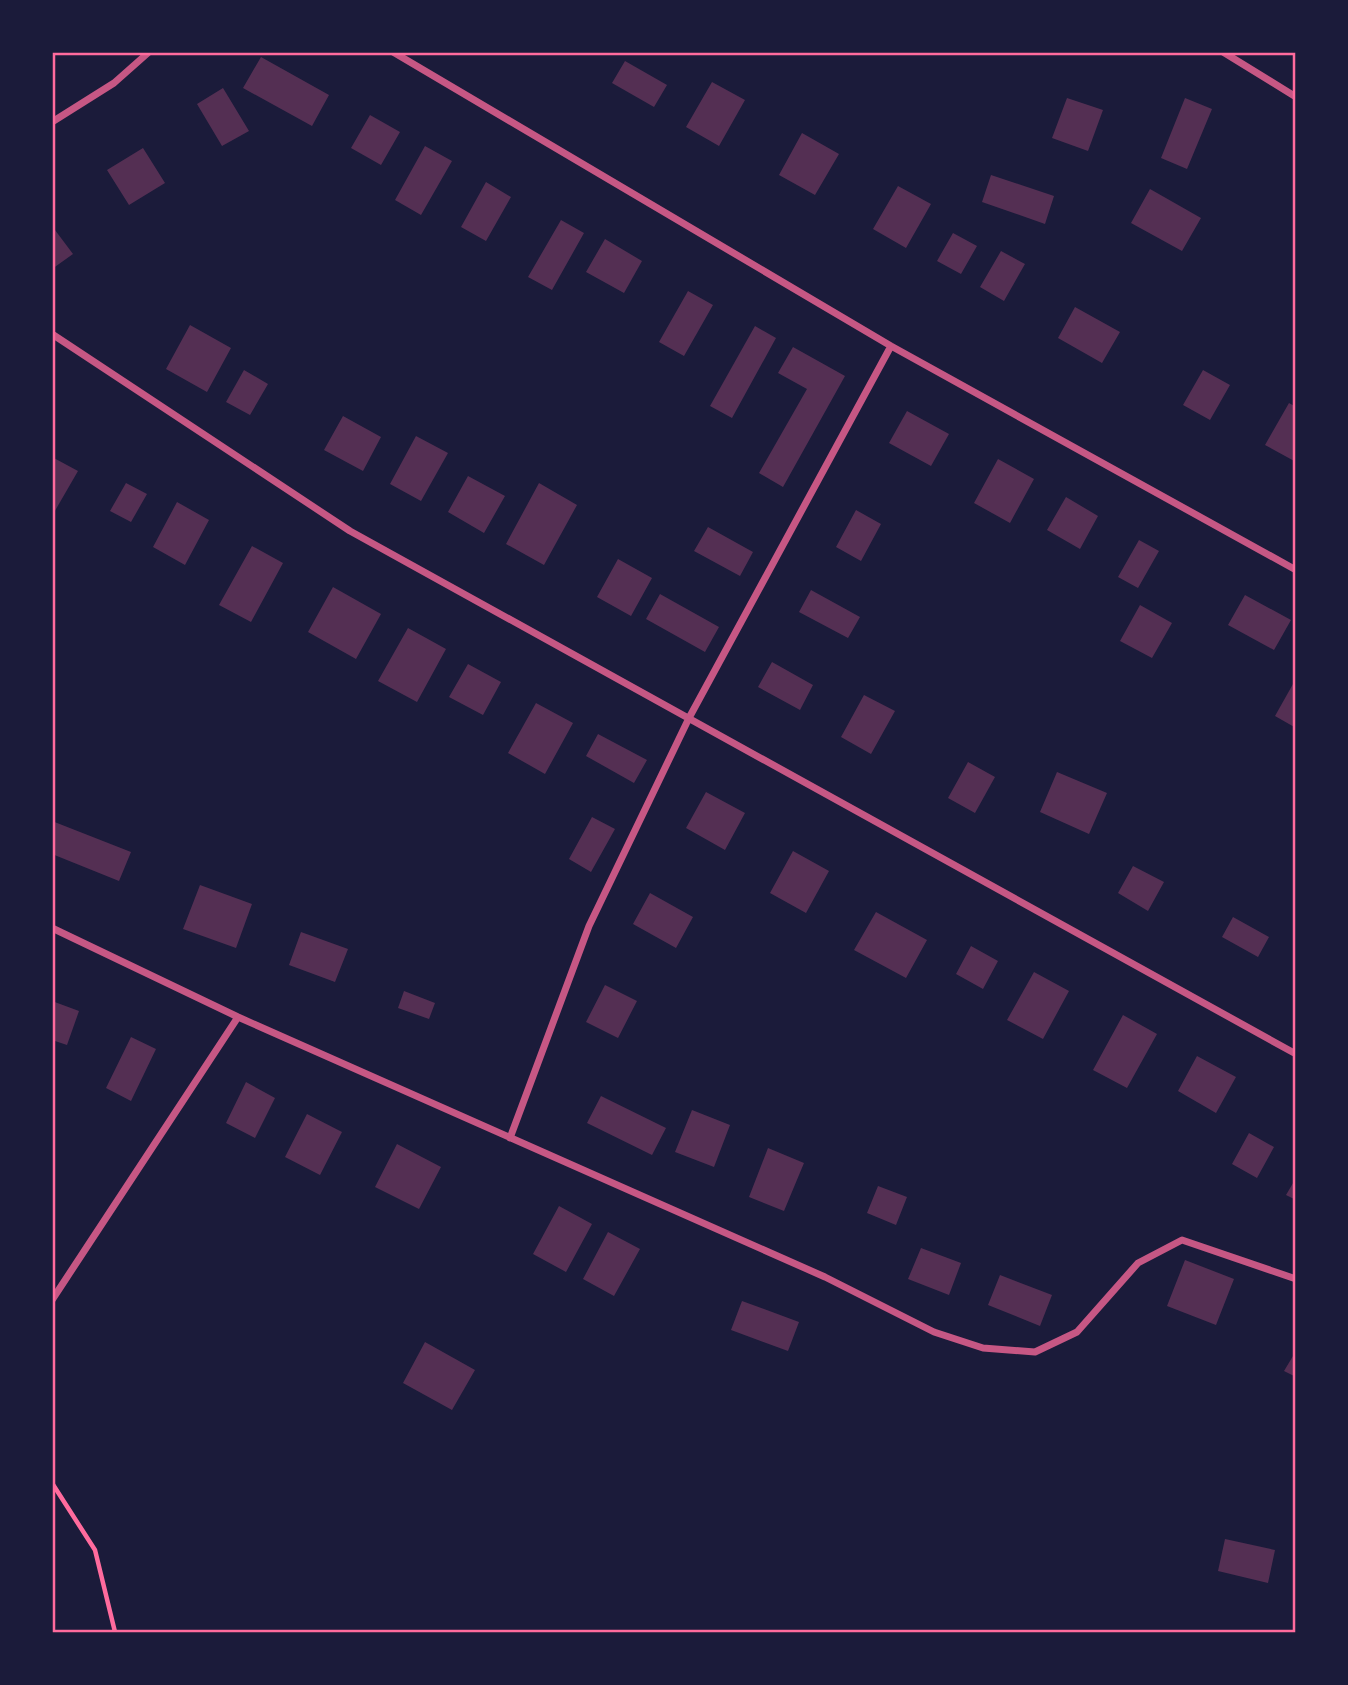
<svg xmlns="http://www.w3.org/2000/svg" width="1348" height="1685" viewBox="0 0 1348 1685" font-family="Georgia,serif">
<rect width="100%" height="100%" fill="#1b1b3a"/>
<path fill="#542f53" d="M 261,57 L 329,95 L 312,126 L 243,88 Z
M 625,61 L 667,85 L 654,107 L 612,83 Z
M 712,82 L 745,100 L 719,146 L 686,127 Z
M 223,88 L 249,131 L 222,146 L 197,104 Z
M 1067,98 L 1103,110 L 1088,151 L 1052,138 Z
M 1185,98 L 1212,109 L 1187,169 L 1161,158 Z
M 370,115 L 400,132 L 381,165 L 351,148 Z
M 802,133 L 839,154 L 815,195 L 779,175 Z
M 425,146 L 452,161 L 421,215 L 395,200 Z
M 143,148 L 165,183 L 129,205 L 107,170 Z
M 991,175 L 1054,196 L 1045,224 L 982,202 Z
M 486,182 L 511,197 L 486,241 L 461,227 Z
M 898,186 L 931,204 L 906,248 L 873,229 Z
M 1150,189 L 1201,218 L 1182,251 L 1131,223 Z
M 561,220 L 584,233 L 552,290 L 528,277 Z
M 52,226 L 73,254 L 52,269 Z
M 953,233 L 977,246 L 961,274 L 937,261 Z
M 605,239 L 642,261 L 624,293 L 586,272 Z
M 1001,251 L 1025,264 L 1004,301 L 980,287 Z
M 688,291 L 713,305 L 684,356 L 659,342 Z
M 1075,307 L 1120,332 L 1102,363 L 1058,338 Z
M 190,325 L 231,348 L 207,392 L 166,369 Z
M 755,326 L 776,338 L 732,418 L 710,406 Z
M 793,347 L 845,376 L 783,487 L 759,473 L 807,389 L 778,373 Z
M 244,370 L 268,384 L 250,415 L 226,402 Z
M 1203,370 L 1230,385 L 1210,420 L 1183,405 Z
M 1289,403 L 1296,407 L 1296,462 L 1265,445 Z
M 907,411 L 949,434 L 931,466 L 889,443 Z
M 343,416 L 381,437 L 363,471 L 324,450 Z
M 416,436 L 448,453 L 421,501 L 390,484 Z
M 52,457 L 78,471 L 52,516 Z
M 998,459 L 1034,479 L 1010,523 L 974,503 Z
M 468,476 L 505,496 L 484,533 L 448,512 Z
M 126,483 L 147,494 L 131,522 L 110,511 Z
M 539,483 L 577,505 L 544,565 L 506,544 Z
M 1066,497 L 1098,516 L 1080,549 L 1047,530 Z
M 177,502 L 209,520 L 185,565 L 153,547 Z
M 856,510 L 881,524 L 861,561 L 836,547 Z
M 708,527 L 753,552 L 740,576 L 694,551 Z
M 1139,540 L 1159,551 L 1138,588 L 1118,577 Z
M 252,546 L 283,563 L 251,622 L 219,605 Z
M 618,559 L 652,578 L 631,616 L 597,597 Z
M 333,587 L 381,614 L 356,659 L 308,632 Z
M 811,590 L 860,617 L 848,638 L 799,612 Z
M 660,594 L 719,627 L 705,652 L 646,619 Z
M 1245,595 L 1291,620 L 1274,650 L 1228,625 Z
M 1140,605 L 1172,623 L 1152,658 L 1120,641 Z
M 408,628 L 446,649 L 417,702 L 378,681 Z
M 772,662 L 813,685 L 800,710 L 758,687 Z
M 468,664 L 501,682 L 483,715 L 449,697 Z
M 1293,684 L 1296,685 L 1296,728 L 1275,716 Z
M 864,695 L 895,711 L 871,754 L 841,737 Z
M 536,703 L 573,723 L 545,774 L 508,753 Z
M 598,734 L 647,760 L 634,783 L 586,756 Z
M 968,762 L 995,777 L 975,813 L 948,798 Z
M 1057,772 L 1107,793 L 1089,834 L 1040,812 Z
M 706,792 L 745,813 L 725,850 L 686,828 Z
M 592,817 L 615,829 L 591,872 L 569,859 Z
M 52,821 L 131,852 L 119,881 L 52,854 Z
M 793,851 L 829,871 L 806,913 L 770,893 Z
M 1133,866 L 1164,882 L 1148,911 L 1118,893 Z
M 200,885 L 252,904 L 236,948 L 183,929 Z
M 650,893 L 693,917 L 676,948 L 633,924 Z
M 876,912 L 927,940 L 906,978 L 854,950 Z
M 1233,917 L 1269,937 L 1258,957 L 1222,937 Z
M 301,932 L 348,949 L 335,982 L 289,965 Z
M 971,946 L 998,961 L 983,989 L 956,974 Z
M 1034,972 L 1069,991 L 1043,1039 L 1007,1020 Z
M 605,985 L 637,1001 L 618,1038 L 586,1022 Z
M 404,991 L 435,1003 L 429,1019 L 398,1008 Z
M 52,1001 L 79,1011 L 67,1045 L 52,1040 Z
M 1123,1015 L 1157,1034 L 1127,1088 L 1093,1070 Z
M 131,1037 L 156,1049 L 131,1101 L 106,1088 Z
M 1197,1056 L 1236,1077 L 1216,1113 L 1178,1091 Z
M 246,1082 L 275,1098 L 255,1138 L 226,1123 Z
M 601,1096 L 666,1128 L 652,1155 L 587,1123 Z
M 692,1110 L 730,1125 L 714,1167 L 675,1152 Z
M 307,1114 L 342,1132 L 320,1175 L 285,1157 Z
M 1249,1133 L 1274,1147 L 1257,1178 L 1232,1164 Z
M 397,1144 L 441,1167 L 419,1209 L 375,1187 Z
M 768,1148 L 804,1163 L 784,1211 L 749,1197 Z
M 1296,1178 L 1296,1200 L 1286,1195 Z
M 878,1186 L 907,1197 L 896,1225 L 867,1213 Z
M 559,1206 L 592,1224 L 566,1272 L 533,1254 Z
M 608,1232 L 640,1249 L 614,1296 L 583,1279 Z
M 921,1248 L 961,1263 L 949,1295 L 908,1279 Z
M 1185,1260 L 1234,1279 L 1216,1325 L 1167,1306 Z
M 1000,1275 L 1052,1295 L 1040,1326 L 988,1305 Z
M 742,1301 L 799,1322 L 788,1351 L 731,1330 Z
M 425,1342 L 475,1370 L 452,1410 L 403,1383 Z
M 1296,1351 L 1296,1377 L 1284,1371 Z
M 1225,1539 L 1275,1550 L 1268,1583 L 1218,1571 Z"/>
<g fill="none" stroke-linecap="round" stroke-linejoin="round">
<path stroke="#ff6b9d" stroke-width="4.5" d="M 52,1483 L 95,1550 L 115,1632"/>
<path stroke="#c65784" stroke-width="7" d="M 393,52 L 891,346 L 1296,570
M 1223,52 L 1296,97
M 52,122 L 114,83 L 149,52
M 52,334 L 350,531 L 1296,1054
M 52,928 L 238,1017 L 825,1277 L 934,1332 L 983,1348 L 1035,1352 L 1077,1332 L 1138,1263 L 1182,1240 L 1296,1279
M 510,1138 L 589,926 L 689,718 L 891,346
M 52,1300 L 238,1017"/>
</g>
<rect width="1348" height="1685" fill="none" stroke="#1b1b3a" stroke-width="108"/>
<rect x="54" y="54" width="1240" height="1577" fill="none" stroke="#ff6b9d" stroke-width="2.5"/>
</svg>
